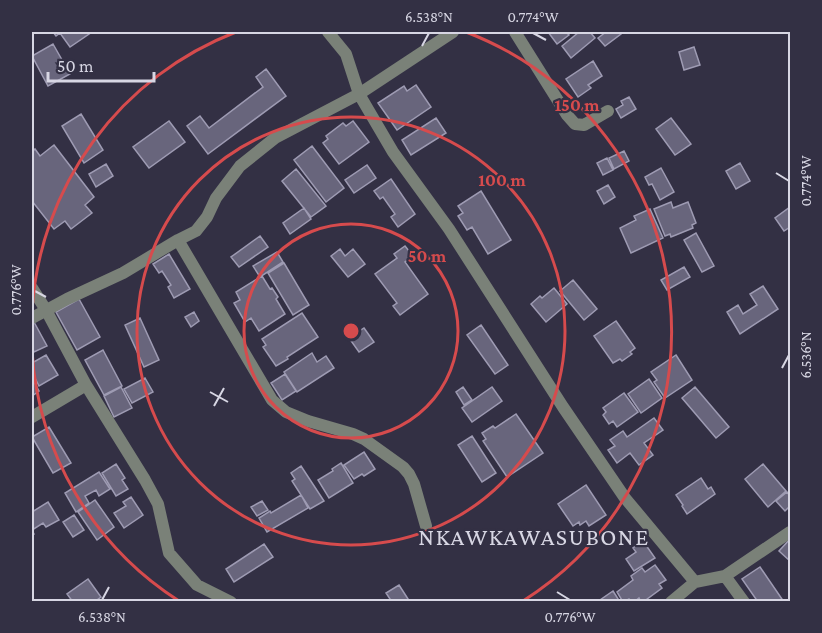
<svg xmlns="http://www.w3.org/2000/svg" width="822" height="633" viewBox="0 0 822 633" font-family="'Crimson Pro',serif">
<rect width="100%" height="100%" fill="#333044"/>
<path fill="#68657c" stroke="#9e9bb3" stroke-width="1.5" d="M 53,32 L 92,32 L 70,47 L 60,33 L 56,36 Z
M 548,32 L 566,32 L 569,35 L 557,44 Z
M 579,32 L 590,32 L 595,38 L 571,58 L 562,46 Z
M 606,32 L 620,32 L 621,34 L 605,46 L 598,38 Z
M 53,44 L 70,74 L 48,86 L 32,56 Z
M 694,47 L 700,65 L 684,70 L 679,52 Z
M 593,61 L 602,76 L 588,85 L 591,88 L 578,97 L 566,79 Z
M 266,69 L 286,96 L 208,154 L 187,126 L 200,116 L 209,128 L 263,87 L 256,77 Z
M 416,85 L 431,107 L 397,130 L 378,103 L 404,86 L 407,91 Z
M 629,97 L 636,109 L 621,118 L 616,109 L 623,105 L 621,101 Z
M 81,114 L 103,150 L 84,163 L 62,126 Z
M 436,118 L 446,133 L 411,155 L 402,140 Z
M 671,118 L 691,144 L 675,155 L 656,129 Z
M 169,121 L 185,142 L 149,168 L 133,147 Z
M 353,121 L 369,142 L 339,164 L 323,143 L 328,139 L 326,136 L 343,123 L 346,126 Z
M 54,145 L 94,197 L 85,205 L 92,213 L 71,229 L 65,221 L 54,229 L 32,201 L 32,152 L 35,149 L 40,156 Z
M 312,146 L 344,188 L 326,202 L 294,160 Z
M 624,151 L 629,161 L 614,169 L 609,158 Z
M 607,158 L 613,170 L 603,175 L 597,163 Z
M 740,163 L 750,181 L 736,189 L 726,171 Z
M 106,164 L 113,176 L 96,187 L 89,174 Z
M 367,165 L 376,178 L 354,193 L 345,180 Z
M 661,168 L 674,192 L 660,200 L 652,184 L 649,185 L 645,177 Z
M 296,169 L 326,206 L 311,217 L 282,181 Z
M 391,179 L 415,214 L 398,227 L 391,217 L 395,214 L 383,197 L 380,199 L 374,191 Z
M 608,185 L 615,197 L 604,204 L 597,191 Z
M 481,191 L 511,240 L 488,254 L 472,227 L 467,230 L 458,216 L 463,213 L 458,206 Z
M 671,202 L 673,208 L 688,202 L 696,223 L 692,225 L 693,228 L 671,237 L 670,234 L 665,236 L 654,209 Z
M 790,207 L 790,227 L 784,231 L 775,218 Z
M 304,208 L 311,219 L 290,234 L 283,223 Z
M 650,209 L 663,238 L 631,253 L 620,228 L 636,220 L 634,216 Z
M 696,233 L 714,266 L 702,272 L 684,240 Z
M 260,236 L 268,247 L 239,267 L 231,257 Z
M 405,246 L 413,256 L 405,262 L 428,294 L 400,315 L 393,306 L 397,303 L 375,274 L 397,258 L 394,254 Z
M 340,249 L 345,256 L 353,249 L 365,264 L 348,277 L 331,256 Z
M 277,252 L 283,262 L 260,277 L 253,266 Z
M 169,254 L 190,289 L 174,298 L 168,287 L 171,285 L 162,271 L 159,273 L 153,264 Z
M 284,263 L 309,305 L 293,315 L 268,273 Z
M 684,267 L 690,277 L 667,290 L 661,280 Z
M 262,276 L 270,289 L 272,288 L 278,297 L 276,299 L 285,314 L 259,331 L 251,318 L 245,322 L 234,303 L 240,300 L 236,292 Z
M 573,280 L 597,309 L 584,320 L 560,291 Z
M 763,286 L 778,309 L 740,334 L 727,312 L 738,305 L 743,314 L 757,305 L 750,294 Z
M 554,288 L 567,304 L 546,322 L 531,304 L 540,296 L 542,298 Z
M 79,299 L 100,337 L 77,350 L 56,312 Z
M 194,312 L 199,321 L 191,327 L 185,317 Z
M 302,313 L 318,337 L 287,357 L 288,359 L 276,366 L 263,347 L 266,345 L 262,339 Z
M 140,318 L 159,360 L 144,367 L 125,325 Z
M 616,321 L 635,348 L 630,352 L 632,354 L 622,361 L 620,359 L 613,363 L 594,336 Z
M 34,322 L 47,346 L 34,352 L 32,347 L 32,324 Z
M 481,325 L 508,365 L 495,374 L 467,335 Z
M 364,328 L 374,342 L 359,352 L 349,338 Z
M 103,350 L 122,386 L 104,395 L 85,360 Z
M 312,353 L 317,362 L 326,356 L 334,368 L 297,392 L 284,372 Z
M 46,355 L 58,375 L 39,386 L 32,372 L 32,363 Z
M 676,355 L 692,380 L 665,398 L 654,382 L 657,380 L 651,372 Z
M 285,374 L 296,391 L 282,400 L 271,383 Z
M 32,378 L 39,391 L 32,396 Z
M 145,378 L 153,392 L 132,403 L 124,389 Z
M 649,379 L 662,398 L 641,413 L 628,394 Z
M 121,387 L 132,408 L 114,417 L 104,396 Z
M 463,387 L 472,400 L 464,405 L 456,392 Z
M 492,387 L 502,401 L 472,422 L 462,408 Z
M 695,387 L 729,427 L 716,438 L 682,398 Z
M 624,393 L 638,412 L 617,427 L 613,421 L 609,424 L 603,415 L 606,412 L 603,408 Z
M 516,414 L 543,453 L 507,477 L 483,441 L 486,439 L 482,433 L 493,426 L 495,428 Z
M 654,418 L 663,430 L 644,443 L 653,455 L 639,465 L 630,453 L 617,463 L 608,450 L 615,446 L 610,440 L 623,431 L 627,437 Z
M 49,427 L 71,463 L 53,473 L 32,437 Z
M 472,436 L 496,473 L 482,482 L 458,445 Z
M 364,452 L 375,469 L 364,476 L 362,474 L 354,479 L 344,465 Z
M 341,463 L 353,483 L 329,498 L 318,480 L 333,471 L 332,469 Z
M 116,464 L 125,478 L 122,480 L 128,489 L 116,496 L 102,473 Z
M 763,464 L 786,491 L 768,507 L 745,479 Z
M 301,466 L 324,501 L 310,509 L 292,481 L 295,479 L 291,473 Z
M 99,472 L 110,489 L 99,496 L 96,490 L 85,496 L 89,503 L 76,512 L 65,493 Z
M 701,478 L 708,489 L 711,487 L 715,494 L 687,514 L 682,506 L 683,505 L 676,495 Z
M 586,485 L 606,515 L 589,526 L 586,521 L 580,525 L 579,522 L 573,526 L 558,504 Z
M 787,492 L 790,496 L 790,506 L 785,511 L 776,501 Z
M 301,495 L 308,508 L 267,532 L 259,518 L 270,511 L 271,513 Z
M 131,497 L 143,515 L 124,528 L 114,513 L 126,506 L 123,502 Z
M 95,500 L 114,527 L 97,540 L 78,512 Z
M 262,501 L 268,510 L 257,516 L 251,507 Z
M 48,502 L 59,520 L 46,527 L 43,523 L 32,530 L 34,534 L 32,536 L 32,512 Z
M 74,515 L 84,530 L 73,537 L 63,522 Z
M 790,539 L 790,561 L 779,551 Z
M 643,541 L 655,558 L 634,571 L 626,559 L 636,552 L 633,548 Z
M 264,544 L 273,557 L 234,582 L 226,569 Z
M 655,565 L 666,580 L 659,584 L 662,588 L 643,602 L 641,602 L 639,598 L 634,602 L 631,602 L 629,599 L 623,602 L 617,592 L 633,580 L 631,576 L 642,568 L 645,572 Z
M 760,567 L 784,602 L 758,602 L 742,579 Z
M 88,579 L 101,597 L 94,602 L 73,602 L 67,594 Z
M 399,585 L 410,602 L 392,602 L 386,593 Z
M 613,591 L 620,602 L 601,602 L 600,600 Z"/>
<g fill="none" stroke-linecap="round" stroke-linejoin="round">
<path stroke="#7a8178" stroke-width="12" d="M 328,32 L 346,54 L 359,94 L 393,152 L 449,229 L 563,407 L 625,498 L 695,582
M 515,32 L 567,115 L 575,124 L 584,125 L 608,111
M 178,240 L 272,400 L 286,412 L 308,421 L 353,434 L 364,439 L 403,467 L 409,474 L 414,484 L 426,526
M 32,288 L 46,310 L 86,385 L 145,480 L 158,504 L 169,553 L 197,585 L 231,602
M 32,318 L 67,299 L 123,273 L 178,240 L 196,231 L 207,217 L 216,198 L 240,166 L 275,138 L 359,94 L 453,32
M 32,417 L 86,385
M 725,576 L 744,602
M 671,602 L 695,582 L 725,576 L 790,532"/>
</g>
<path fill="none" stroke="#d7d6e3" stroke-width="2" d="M 533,33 L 546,40M 422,46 L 429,33M 776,173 L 789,181M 33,290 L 46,297M 782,368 L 789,355M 210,392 L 228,402M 214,406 L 224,388M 557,592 L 570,600M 102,600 L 109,587"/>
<g fill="none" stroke="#d64b4d" stroke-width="3">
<circle cx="351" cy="331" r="107"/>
<circle cx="351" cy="331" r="214"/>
<path d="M179 601A320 320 0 0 1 32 351M32 311A320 320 0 0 1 236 32M466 32A320 320 0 0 1 523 601"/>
</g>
<g text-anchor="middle" stroke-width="4.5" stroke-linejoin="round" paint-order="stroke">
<g font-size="24" letter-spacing="1.5" fill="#d7d6e3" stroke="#333044">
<text x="534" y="545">NKAWKAWASUBONE</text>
</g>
</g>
<circle cx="351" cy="331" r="9" fill="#d64b4d" stroke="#333044" stroke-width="3"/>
<g font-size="18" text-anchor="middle" font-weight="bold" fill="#d64b4d" stroke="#333044" stroke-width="4.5" stroke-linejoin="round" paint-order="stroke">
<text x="577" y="111">150 m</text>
<text x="502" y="186">100 m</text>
<text x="427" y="262">50 m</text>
</g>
<rect width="822" height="633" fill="none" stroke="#333044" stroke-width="66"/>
<path d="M48 72v9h106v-9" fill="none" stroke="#d7d6e3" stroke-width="3"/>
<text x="57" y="72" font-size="18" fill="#d7d6e3" stroke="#333044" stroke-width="4.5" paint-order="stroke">50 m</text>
<rect x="33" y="33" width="756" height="567" fill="none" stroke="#d7d6e3" stroke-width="2"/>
<g font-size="15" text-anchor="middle" fill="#d7d6e3">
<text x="429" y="22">6.538°N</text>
<text x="533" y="22">0.774°W</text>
<text transform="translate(806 181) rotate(-90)" y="5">0.774°W</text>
<text transform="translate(16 290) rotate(-90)" y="5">0.776°W</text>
<text transform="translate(806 355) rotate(-90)" y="5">6.536°N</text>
<text x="102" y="622">6.538°N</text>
<text x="570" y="622">0.776°W</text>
</g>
</svg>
